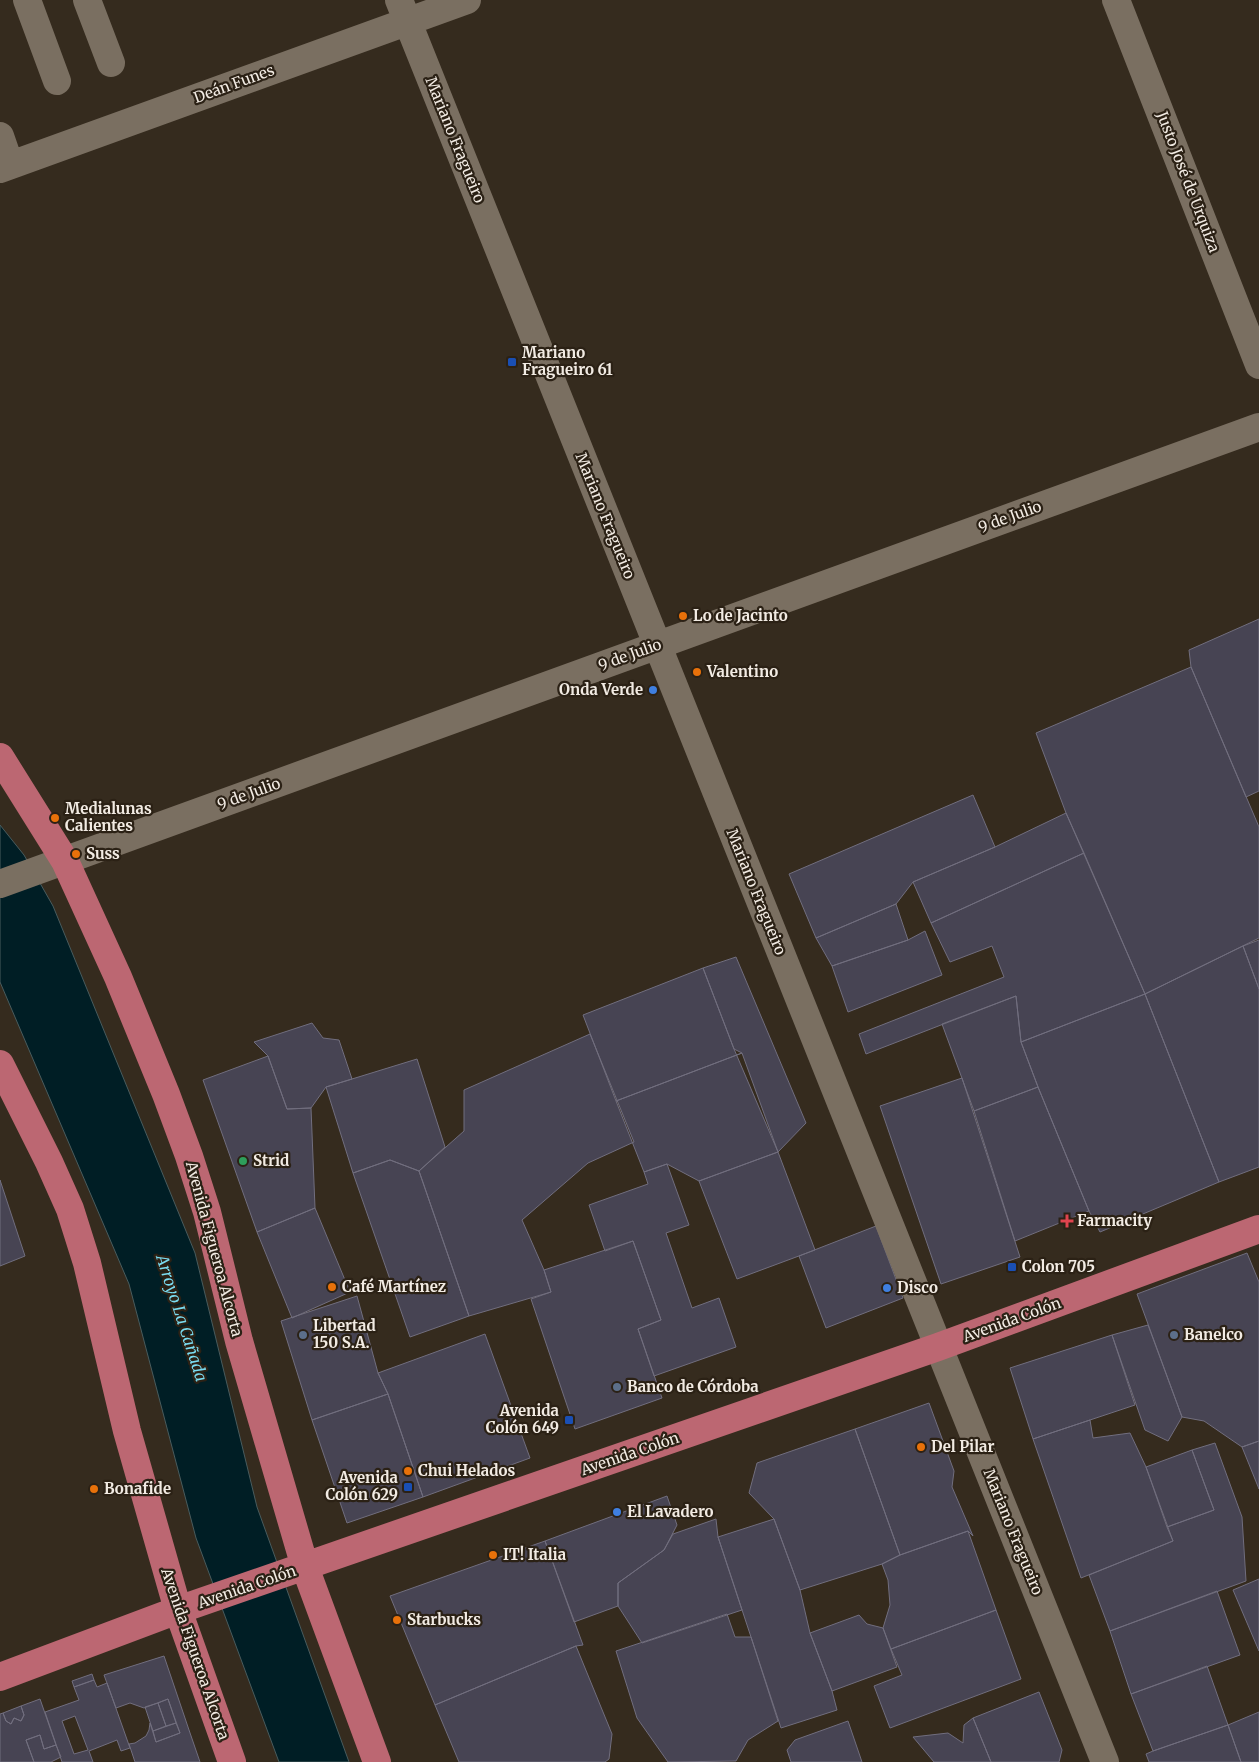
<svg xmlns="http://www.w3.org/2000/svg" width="1259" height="1762" viewBox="0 0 1259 1762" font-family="Merriweather,serif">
<rect width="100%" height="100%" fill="#352b1e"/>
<path fill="#001e25" stroke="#495c5e" d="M 0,825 L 24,855 L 53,906 L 195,1253 L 257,1507 L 349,1762 L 279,1762 L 196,1538 L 129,1284 L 0,982 Z"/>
<path fill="#474453" stroke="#716e7e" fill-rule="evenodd" d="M 1259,619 L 1259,791 L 1246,797 L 1191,667 L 1189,650 Z
M 1191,667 L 1259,827 L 1259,938 L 1145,994 L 1066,813 L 1036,733 Z
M 973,795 L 995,847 L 913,882 L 896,904 L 816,938 L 789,874 Z
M 1066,813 L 1084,853 L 931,923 L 913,882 L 995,847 Z
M 1084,853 L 1145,994 L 1021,1042 L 1016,996 L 866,1054 L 859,1034 L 1004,977 L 992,946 L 950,962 L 931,923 Z
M 896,904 L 908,940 L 832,966 L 816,938 Z
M 925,931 L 942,975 L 848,1012 L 832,966 L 908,940 Z
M 1259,940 L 1259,989 L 1243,946 Z
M 1243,946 L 1259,989 L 1259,1167 L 1219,1182 L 1145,994 Z
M 736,957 L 806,1123 L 778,1152 L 734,1049 L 703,968 Z
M 703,968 L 734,1049 L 742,1053 L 616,1101 L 583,1015 Z
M 1145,994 L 1219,1182 L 1100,1232 L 1089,1211 L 1038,1087 L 1021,1042 Z
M 1016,996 L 1021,1042 L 1038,1087 L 974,1111 L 942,1024 Z
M 312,1023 L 323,1038 L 339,1040 L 352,1079 L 326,1087 L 311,1108 L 287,1109 L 268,1056 L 254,1042 Z
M 590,1034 L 634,1142 L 588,1163 L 522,1220 L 544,1270 L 551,1292 L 469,1316 L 419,1171 L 464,1131 L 464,1090 Z
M 742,1053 L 778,1152 L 699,1181 L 667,1164 L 644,1172 L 616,1101 Z
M 268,1056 L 287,1109 L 311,1108 L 315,1208 L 257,1232 L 203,1080 Z
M 417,1059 L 445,1147 L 419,1171 L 390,1160 L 353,1173 L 326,1087 Z
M 962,1078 L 1020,1257 L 941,1284 L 880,1106 Z
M 1038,1087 L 1089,1211 L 1015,1241 L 974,1111 Z
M 778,1152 L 815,1250 L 737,1279 L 699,1181 Z
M 390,1160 L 419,1171 L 469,1316 L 410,1337 L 353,1173 Z
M 667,1164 L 689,1225 L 666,1233 L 692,1308 L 719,1298 L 736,1347 L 654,1376 L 638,1329 L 661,1320 L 633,1241 L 605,1251 L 589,1205 L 648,1184 L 644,1172 Z
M 0,1180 L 25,1256 L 0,1266 Z
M 315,1208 L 350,1292 L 292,1318 L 257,1232 Z
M 876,1226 L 903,1298 L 826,1328 L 799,1256 Z
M 633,1241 L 661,1320 L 638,1329 L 662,1398 L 575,1429 L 531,1299 L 551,1292 L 544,1270 Z
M 1247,1253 L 1259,1282 L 1259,1441 L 1242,1447 L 1204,1421 L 1182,1417 L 1137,1294 Z
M 357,1296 L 378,1373 L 388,1394 L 312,1420 L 281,1321 Z
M 1148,1325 L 1182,1417 L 1168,1441 L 1145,1430 L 1112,1335 Z
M 485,1334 L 530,1458 L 423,1497 L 388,1394 L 378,1373 Z
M 1112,1335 L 1135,1405 L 1033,1439 L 1010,1368 Z
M 388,1394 L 423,1497 L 347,1523 L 312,1420 Z
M 929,1403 L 954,1471 L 952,1487 L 973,1536 L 968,1531 L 900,1555 L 855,1429 Z
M 1090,1420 L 1093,1438 L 1130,1433 L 1146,1467 L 1173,1541 L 1081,1578 L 1033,1439 Z
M 855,1429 L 900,1555 L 882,1564 L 800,1590 L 774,1519 L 749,1493 L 757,1463 Z
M 1259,1441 L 1259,1489 L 1242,1447 Z
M 1215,1443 L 1242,1517 L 1246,1581 L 1110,1631 L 1089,1575 L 1173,1541 L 1167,1527 L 1214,1510 L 1192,1450 Z
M 1192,1450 L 1214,1510 L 1167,1527 L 1146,1467 Z
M 667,1496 L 677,1525 L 664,1550 L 618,1583 L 618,1606 L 574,1622 L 545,1541 Z
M 716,1519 L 718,1537 L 742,1610 L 642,1643 L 618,1606 L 618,1583 L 664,1550 L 673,1534 Z
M 774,1519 L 800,1590 L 810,1633 L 832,1691 L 837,1710 L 781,1728 L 718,1537 Z
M 968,1531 L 996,1610 L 891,1649 L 883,1628 L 890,1605 L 888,1580 L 882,1564 L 900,1555 Z
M 545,1541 L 583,1645 L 576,1646 L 435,1705 L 390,1596 Z
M 1259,1579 L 1259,1651 L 1233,1590 Z
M 1217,1591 L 1240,1655 L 1131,1694 L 1110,1631 Z
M 996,1610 L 1021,1679 L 890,1728 L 874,1686 L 902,1675 L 891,1649 Z
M 727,1614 L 735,1637 L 751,1637 L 778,1721 L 748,1740 L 736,1761 L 668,1762 L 637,1718 L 616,1651 Z
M 859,1615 L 867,1624 L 883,1628 L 897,1667 L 832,1691 L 810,1633 Z
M 576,1646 L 612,1734 L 609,1759 L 605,1762 L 459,1762 L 435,1705 Z
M 164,1656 L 189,1730 L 200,1762 L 135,1762 L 129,1744 L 135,1743 L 146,1736 L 149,1730 L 150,1723 L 156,1742 L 180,1733 L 168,1699 L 144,1708 L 130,1703 L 116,1708 L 104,1675 Z
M 1207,1666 L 1228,1725 L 1153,1751 L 1131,1694 Z
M 92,1674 L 94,1680 L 74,1687 L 72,1681 Z
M 94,1680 L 97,1687 L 107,1683 L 130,1748 L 121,1751 L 117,1740 L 89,1751 L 93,1762 L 62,1762 L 45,1712 L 79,1700 L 74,1687 ZM 75,1716 L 88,1750 L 74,1754 L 62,1721 Z
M 1039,1692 L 1062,1750 L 1059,1762 L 991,1762 L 973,1718 Z
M 40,1699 L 56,1745 L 44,1749 L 40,1735 L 26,1740 L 34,1762 L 0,1762 L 0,1714 L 3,1713 L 6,1721 L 11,1724 L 14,1718 L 21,1721 L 24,1715 L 21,1706 Z
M 168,1699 L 176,1723 L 166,1726 L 158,1703 Z
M 158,1703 L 166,1726 L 153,1731 L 145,1707 Z
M 21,1706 L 24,1715 L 21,1721 L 14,1718 L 11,1724 L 6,1721 L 3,1713 Z
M 1259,1712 L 1259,1762 L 1241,1762 L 1228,1725 Z
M 973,1718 L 991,1762 L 934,1762 L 913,1737 L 948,1733 L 963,1743 L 964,1725 Z
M 848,1721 L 862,1762 L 791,1762 L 787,1750 L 795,1740 Z
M 176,1723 L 180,1733 L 156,1742 L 153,1731 Z
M 1228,1725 L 1241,1762 L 1149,1762 L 1146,1754 L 1153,1751 Z
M 40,1735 L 44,1749 L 56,1745 L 61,1757 L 51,1762 L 34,1762 L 26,1740 Z"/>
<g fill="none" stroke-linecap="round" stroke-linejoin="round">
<path stroke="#7a6f61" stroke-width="28" d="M 27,0 L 57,81
M 87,0 L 111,63
M 399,0 L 1105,1762
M 1116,0 L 1259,365
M 0,136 L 10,165
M 0,169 L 467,0
M 0,884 L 1259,427"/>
<path stroke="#bc6772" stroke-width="28" d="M 0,757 L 65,861 L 118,977 L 166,1094 L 189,1156 L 207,1212 L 239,1341 L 305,1567 L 377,1762
M 0,1064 L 49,1162 L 70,1209 L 87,1263 L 127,1431 L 178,1610 L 232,1762
M 0,1677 L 178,1610 L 938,1347 L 1259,1229"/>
</g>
<g fill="#1a4fb4" stroke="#2b2115" stroke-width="2">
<rect x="507" y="357" width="10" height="10" rx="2.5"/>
<rect x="1007" y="1262" width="10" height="10" rx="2.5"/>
<rect x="564" y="1415" width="10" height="10" rx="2.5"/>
<rect x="403" y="1482" width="10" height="10" rx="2.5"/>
</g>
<g fill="#e8710a" stroke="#2b2115" stroke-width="2">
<circle cx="683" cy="616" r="5"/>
<circle cx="697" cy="672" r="5"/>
<circle cx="55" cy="818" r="5"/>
<circle cx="76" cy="854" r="5"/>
<circle cx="332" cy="1287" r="5"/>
<circle cx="921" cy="1447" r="5"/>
<circle cx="408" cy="1471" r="5"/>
<circle cx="94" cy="1489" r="5"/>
<circle cx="493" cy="1555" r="5"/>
<circle cx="397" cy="1620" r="5"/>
</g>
<g fill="#3f7fe0" stroke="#2b2115" stroke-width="2">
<circle cx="653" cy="690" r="5"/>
<circle cx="887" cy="1288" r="5"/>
<circle cx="617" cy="1512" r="5"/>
</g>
<circle fill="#2e9e5b" stroke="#2b2115" stroke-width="2" cx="243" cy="1161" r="5"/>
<path fill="#e0444e" stroke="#2b2115" stroke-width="2" d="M1064.5 1213.5h5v5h5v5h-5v5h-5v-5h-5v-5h5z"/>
<g fill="#5c6f8a" stroke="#2b2115" stroke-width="2">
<circle cx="303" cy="1335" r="5"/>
<circle cx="1174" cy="1335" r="5"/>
<circle cx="617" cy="1387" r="5"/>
</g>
<g text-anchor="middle" stroke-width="4.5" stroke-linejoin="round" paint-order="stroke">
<g font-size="15" fill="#f2ebe3" stroke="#2b2115">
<text transform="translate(234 84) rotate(-20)" y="5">Deán Funes</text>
<text transform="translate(455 140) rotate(68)" y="5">Mariano Fragueiro</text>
<text transform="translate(1188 182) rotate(69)" y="5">Justo José de Urquiza</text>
<text transform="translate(605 516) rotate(68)" y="5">Mariano Fragueiro</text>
<text transform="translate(1010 517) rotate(-20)" y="5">9 de Julio</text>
<text transform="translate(630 655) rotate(-20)" y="5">9 de Julio</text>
<text transform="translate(249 794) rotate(-20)" y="5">9 de Julio</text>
<text transform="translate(756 892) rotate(68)" y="5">Mariano Fragueiro</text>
<text transform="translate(214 1249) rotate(75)" y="5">Avenida Figueroa Alcorta</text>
<text transform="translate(1012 1320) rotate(-20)" y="5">Avenida Colón</text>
<text transform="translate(630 1454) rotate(-19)" y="5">Avenida Colón</text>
<text transform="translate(1013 1532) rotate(68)" y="5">Mariano Fragueiro</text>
<text transform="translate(247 1587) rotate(-19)" y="5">Avenida Colón</text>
<text transform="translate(195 1654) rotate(71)" y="5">Avenida Figueroa Alcorta</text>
</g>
<g font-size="15" font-weight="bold" fill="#f2ebe3" stroke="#2b2115" text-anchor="start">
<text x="522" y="358">Mariano<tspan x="522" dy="17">Fragueiro 61</tspan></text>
<text x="693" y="621">Lo de Jacinto</text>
<text x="707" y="677">Valentino</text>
<text x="643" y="695" text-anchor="end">Onda Verde</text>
<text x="65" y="814">Medialunas<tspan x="65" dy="17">Calientes</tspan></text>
<text x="86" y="859">Suss</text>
<text x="253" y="1166">Strid</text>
<text x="1077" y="1226">Farmacity</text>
<text x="1022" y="1272">Colon 705</text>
<text x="342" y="1292">Café Martínez</text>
<text x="897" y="1293">Disco</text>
<text x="313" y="1331">Libertad<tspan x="313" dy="17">150 S.A.</tspan></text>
<text x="1184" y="1340">Banelco</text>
<text x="627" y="1392">Banco de Córdoba</text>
<text x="559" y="1416" text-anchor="end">Avenida<tspan x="559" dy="17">Colón 649</tspan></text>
<text x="931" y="1452">Del Pilar</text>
<text x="418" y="1476">Chui Helados</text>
<text x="398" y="1483" text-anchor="end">Avenida<tspan x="398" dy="17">Colón 629</tspan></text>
<text x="104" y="1494">Bonafide</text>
<text x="627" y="1517">El Lavadero</text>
<text x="503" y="1560">IT! Italia</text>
<text x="407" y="1625">Starbucks</text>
</g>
<g font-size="16" font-style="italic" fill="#7adcf1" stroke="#2b2115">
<text transform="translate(182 1318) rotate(72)" y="6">Arroyo La Cañada</text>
</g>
</g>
</svg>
